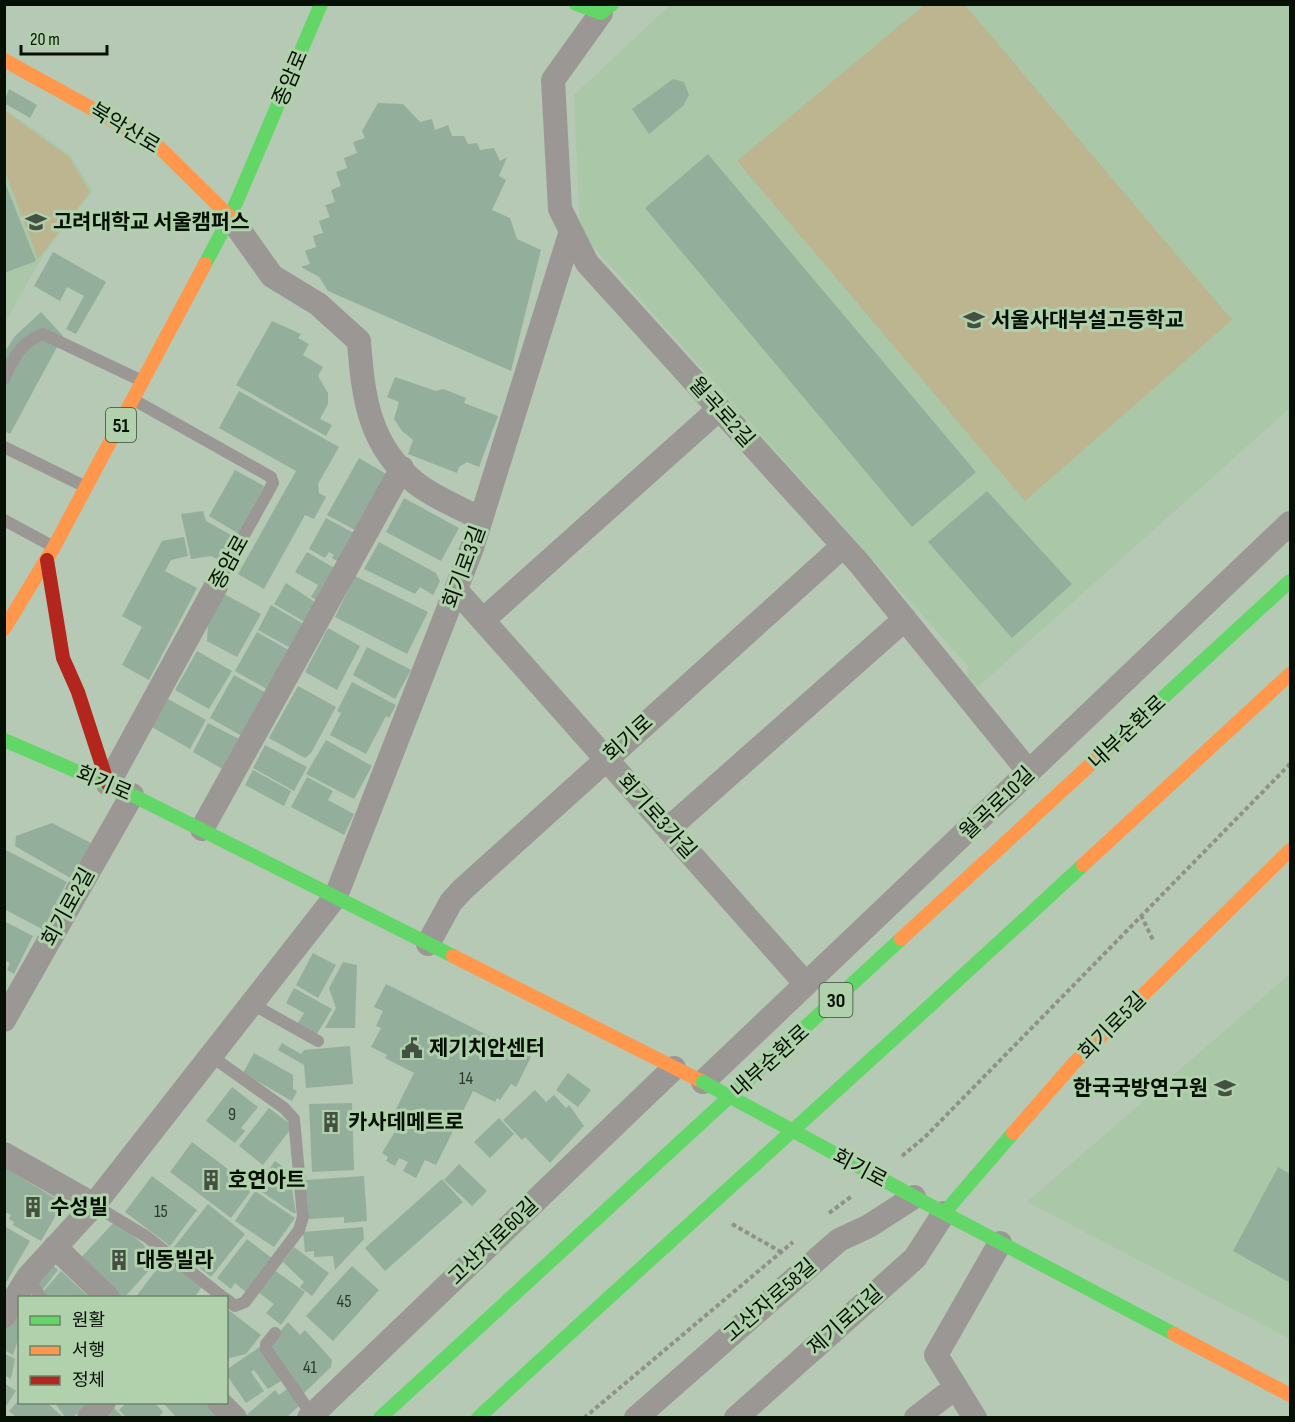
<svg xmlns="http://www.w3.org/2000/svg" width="1295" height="1422" viewBox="0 0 1295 1422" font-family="'Sofia Sans Condensed','Noto Sans KR',sans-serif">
<rect width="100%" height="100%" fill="#b6c9b4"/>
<path fill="#aac8a7" d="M 670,5 L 1290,5 L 1290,408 L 978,687 L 966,679 L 968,666 L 580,232 L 574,95 Z
M 5,109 L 70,155 L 93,191 L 44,254 L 5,322 Z
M 1290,974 L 1290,1339 L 1027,1202 Z"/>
<path fill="#bcb58f" d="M 924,5 L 965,5 L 1232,320 L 1025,501 L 737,161 Z
M 5,111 L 69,157 L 90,192 L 38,259 L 5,171 Z"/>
<path fill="#b6c9b4" d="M 1290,618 L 1290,667 L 752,1166 L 780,1184 L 522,1418 L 352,1417 L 678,1120 L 721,1148 L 1125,775 Z"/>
<path fill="#94ae9c" d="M 673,79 L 684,82 L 689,95 L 683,106 L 649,134 L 632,109 Z
M 9,89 L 37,105 L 30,118 L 4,103 Z
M 378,103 L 403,104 L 420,122 L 432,119 L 435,130 L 448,125 L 452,136 L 464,136 L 468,144 L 477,143 L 480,150 L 494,148 L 500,161 L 507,157 L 499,176 L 506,180 L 492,210 L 510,218 L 517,239 L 541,250 L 511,371 L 328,291 L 319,277 L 301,267 L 310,264 L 305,251 L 316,247 L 313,236 L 323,233 L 319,221 L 330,217 L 325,205 L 335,202 L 331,190 L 341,186 L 336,172 L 347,168 L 344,158 L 357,153 L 353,142 L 365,138 L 362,131 Z
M 708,154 L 976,472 L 912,527 L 645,208 Z
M 4,180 L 36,261 L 4,273 Z
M 53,252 L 106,282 L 76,334 L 66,329 L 84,296 L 67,287 L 60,301 L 34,286 Z
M 41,312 L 63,336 L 10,434 L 4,431 L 4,353 L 15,336 Z
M 272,321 L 301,334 L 298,338 L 309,344 L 303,355 L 323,367 L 318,376 L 328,393 L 328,404 L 320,419 L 332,425 L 326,436 L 236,385 Z
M 395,377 L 436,391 L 443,389 L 466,398 L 464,403 L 498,416 L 479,467 L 467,462 L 459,467 L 457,473 L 408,454 L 413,440 L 402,431 L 394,419 L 399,402 L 387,397 Z
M 239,391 L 339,447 L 318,484 L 319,493 L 326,497 L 314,519 L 305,515 L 264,589 L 238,574 L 296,471 L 219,428 Z
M 359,458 L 388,475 L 357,531 L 327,515 Z
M 235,470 L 264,486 L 239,534 L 209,516 Z
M 987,491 L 1072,584 L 1012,638 L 928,542 Z
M 404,498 L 459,528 L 441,561 L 386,532 Z
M 203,511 L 206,521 L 238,539 L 224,563 L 211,556 L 191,559 L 181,514 Z
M 326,518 L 359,536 L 344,565 L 332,558 L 334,555 L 329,552 L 325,558 L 309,549 Z
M 184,537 L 188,556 L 171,560 L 165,571 L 197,588 L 149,680 L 122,665 L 142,627 L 122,616 L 162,541 Z
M 379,542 L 436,573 L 440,581 L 433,595 L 420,587 L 415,594 L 364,569 Z
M 307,552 L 341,572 L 322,603 L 311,597 L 318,585 L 295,572 Z
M 355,576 L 428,612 L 407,654 L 335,617 Z
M 286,583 L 321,606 L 310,625 L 274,604 Z
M 224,594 L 261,614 L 237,657 L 207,641 L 208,624 Z
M 271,605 L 307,626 L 294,650 L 258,630 Z
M 328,628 L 360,646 L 337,690 L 305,672 Z
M 257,632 L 292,652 L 270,691 L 235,671 Z
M 367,647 L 411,670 L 395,699 L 353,675 Z
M 197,651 L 232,671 L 209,709 L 175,690 Z
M 234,675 L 266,693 L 242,736 L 210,718 Z
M 352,682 L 396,705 L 389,718 L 386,716 L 366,754 L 330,735 L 341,713 L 337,711 Z
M 298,686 L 336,707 L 311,753 L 305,758 L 269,738 Z
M 168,699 L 206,720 L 190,749 L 152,727 Z
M 208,723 L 243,741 L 226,771 L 193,752 Z
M 326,740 L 372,766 L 354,799 L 306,774 Z
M 265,745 L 307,767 L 294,791 L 253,768 Z
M 253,770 L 291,791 L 284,806 L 245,785 Z
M 307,777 L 333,791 L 328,800 L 354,814 L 344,835 L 291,807 Z
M 52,823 L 91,843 L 72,879 L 15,846 L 16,836 Z
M 4,849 L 67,882 L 42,929 L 4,909 Z
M 4,921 L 33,936 L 14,974 L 7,970 L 10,963 L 4,960 Z
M 313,953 L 336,965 L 318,998 L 296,985 Z
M 343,962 L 357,965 L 355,1028 L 325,1028 L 336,1008 L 329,988 Z
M 386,984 L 531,1057 L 516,1087 L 511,1084 L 500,1100 L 497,1098 L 495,1102 L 473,1091 L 436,1165 L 425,1160 L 416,1178 L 403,1171 L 408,1162 L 399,1158 L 395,1166 L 386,1161 L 388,1157 L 382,1153 L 399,1125 L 390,1121 L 414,1073 L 385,1058 L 387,1055 L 371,1047 L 381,1028 L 376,1026 L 383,1011 L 374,1007 Z
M 294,988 L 332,1009 L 315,1037 L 296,1026 L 304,1013 L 286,1003 Z
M 282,1043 L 301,1054 L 304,1050 L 350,1046 L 353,1084 L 306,1088 L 304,1065 L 278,1050 Z
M 254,1053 L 293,1075 L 293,1089 L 297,1091 L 292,1101 L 243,1073 Z
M 568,1073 L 591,1090 L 578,1107 L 556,1090 Z
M 232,1087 L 258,1107 L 241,1128 L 245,1131 L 235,1143 L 206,1121 Z
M 535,1090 L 546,1102 L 554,1095 L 566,1108 L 569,1105 L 584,1126 L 550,1163 L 525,1137 L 522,1140 L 503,1120 Z
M 352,1103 L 354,1170 L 312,1172 L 309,1104 Z
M 269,1108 L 293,1126 L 263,1165 L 239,1146 Z
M 499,1118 L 514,1134 L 490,1158 L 474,1142 Z
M 192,1142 L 253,1188 L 231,1218 L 170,1172 Z
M 275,1161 L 289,1171 L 296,1213 L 293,1213 L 256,1188 Z
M 459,1164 L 487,1191 L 472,1206 L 444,1180 Z
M 4,1167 L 63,1203 L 41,1241 L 13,1225 L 14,1222 L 9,1219 L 11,1215 L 4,1212 Z
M 1278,1167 L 1290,1174 L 1290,1283 L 1233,1251 Z
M 152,1176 L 197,1210 L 170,1246 L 125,1212 Z
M 364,1176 L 367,1221 L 344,1223 L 344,1217 L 309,1219 L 306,1180 Z
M 442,1179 L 463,1202 L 385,1271 L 365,1248 Z
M 255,1191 L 295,1218 L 274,1247 L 235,1221 Z
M 208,1204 L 245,1234 L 211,1277 L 174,1247 Z
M 116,1220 L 159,1259 L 124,1298 L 118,1298 L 78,1261 Z
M 4,1226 L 30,1241 L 4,1286 Z
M 363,1227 L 364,1239 L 335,1270 L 333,1256 L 314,1257 L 314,1251 L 305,1252 L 303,1232 Z
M 247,1239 L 273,1259 L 247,1293 L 235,1283 L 231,1289 L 217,1278 Z
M 294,1247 L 329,1273 L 312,1296 L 300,1287 L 304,1282 L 283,1262 Z
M 166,1257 L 203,1285 L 194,1298 L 135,1298 Z
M 47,1259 L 58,1270 L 41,1292 L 33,1280 Z
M 352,1266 L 379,1290 L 333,1341 L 306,1316 Z
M 274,1270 L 305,1292 L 281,1325 L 266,1313 L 274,1304 L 258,1292 Z
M 61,1271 L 90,1298 L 45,1298 L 42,1293 Z
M 20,1303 L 20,1334 L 13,1355 L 4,1350 L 4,1327 Z
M 226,1308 L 261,1335 L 246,1354 L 226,1359 Z
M 288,1322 L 300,1335 L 305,1330 L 332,1360 L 331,1367 L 303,1394 L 267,1347 Z
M 261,1346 L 284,1379 L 268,1389 L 254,1370 L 251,1372 L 264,1391 L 246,1403 L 226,1374 L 226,1370 Z
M 4,1353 L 15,1359 L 11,1379 L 4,1375 Z
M 4,1383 L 16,1391 L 4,1409 Z
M 287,1389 L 300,1405 L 286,1418 L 243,1418 L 275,1390 L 279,1395 Z
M 20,1399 L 20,1402 L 46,1402 L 64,1418 L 17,1418 L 9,1411 Z
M 54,1402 L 85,1402 L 87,1405 L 72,1418 L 66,1418 Z
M 124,1402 L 154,1402 L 163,1412 L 158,1418 L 127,1418 L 119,1410 L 125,1404 Z
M 166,1402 L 212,1402 L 219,1418 L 177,1418 L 164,1404 Z
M 114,1408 L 124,1418 L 104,1418 Z"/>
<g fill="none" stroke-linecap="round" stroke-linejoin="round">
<path stroke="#8f918a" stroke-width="4" stroke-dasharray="4.5 3" stroke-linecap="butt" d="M 1141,915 L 1153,940
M 902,1156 L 925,1137 L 1290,764
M 829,1213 L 852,1196
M 732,1224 L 781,1252
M 584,1418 L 793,1242"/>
<path stroke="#9b9794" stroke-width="12" d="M 4,379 C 14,357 20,343 43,334 L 140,380
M 134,400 L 271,477 L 273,483 L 216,586
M 4,447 L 84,486
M 4,520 L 54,547
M 252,1004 L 318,1041
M 211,1056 L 284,1108 L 294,1119 L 303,1217 L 299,1230 L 245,1302 L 235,1306 L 226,1299
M 94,1205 L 147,1237 L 224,1298
M 28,1277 L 41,1298
M 275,1333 L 266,1344 L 266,1349 L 312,1415"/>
<path stroke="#9b9794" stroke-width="24" d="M 601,13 L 553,80 L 560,209 L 587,263 L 859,563 L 1029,772
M 230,217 L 272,276 L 318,304 L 359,341 C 363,397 369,447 417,484 C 435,498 461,508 481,519
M 456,590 L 806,984
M 483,620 L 719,409
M 108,784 L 216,586
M 202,829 L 402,468
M 668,829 L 905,619
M 428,944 L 451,902 L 463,889 L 843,546
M 4,1020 L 132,795
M 703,1082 L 1290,523
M 4,1154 L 94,1205
M 55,1247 L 108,1298
M 4,1316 L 28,1277 L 94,1205 L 336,896 L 472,548 L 571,231
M 219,1402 L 235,1418
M 89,1418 L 104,1402
M 309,1418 L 674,1068
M 636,1418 L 839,1240 L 869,1226 L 914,1197
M 736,1418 L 915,1258 L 944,1213
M 916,1418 L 956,1387
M 975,1418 L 936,1355 L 1000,1243"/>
<path stroke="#63d668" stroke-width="14" d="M 576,4 L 601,13 L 612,4
M 205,264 L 230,217 L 321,4
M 4,740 L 132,795 L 453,956
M 1013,1133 L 944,1213 L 1174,1334"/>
<path stroke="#ff974d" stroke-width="14" d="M 4,60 L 156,144 L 230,217
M 4,629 L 54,547 L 205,264
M 453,956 L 703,1082
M 1013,1133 L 1074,1063 L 1290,850
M 1174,1334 L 1290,1395"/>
<path stroke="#b3261e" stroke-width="14" d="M 47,560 L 63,658 L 78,692 L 108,784"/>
<path stroke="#63d668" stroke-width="14" d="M 1117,740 L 1290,581
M 703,1082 L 944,1213
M 380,1418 L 901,939
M 478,1418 C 678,1232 883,1051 1083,865"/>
<path stroke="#ff974d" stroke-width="14" d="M 1083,865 L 1290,674
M 901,939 L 1117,740"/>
</g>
<defs>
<symbol id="university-bare" viewBox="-9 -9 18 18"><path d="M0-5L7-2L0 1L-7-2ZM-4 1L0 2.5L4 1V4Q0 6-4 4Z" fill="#445142" stroke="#b0d1ac" stroke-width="2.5" paint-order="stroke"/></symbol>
<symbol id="school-bare" viewBox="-9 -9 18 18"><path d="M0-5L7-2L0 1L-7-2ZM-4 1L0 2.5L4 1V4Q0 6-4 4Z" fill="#445142" stroke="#b0d1ac" stroke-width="2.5" paint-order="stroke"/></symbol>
<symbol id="civic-bare" viewBox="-9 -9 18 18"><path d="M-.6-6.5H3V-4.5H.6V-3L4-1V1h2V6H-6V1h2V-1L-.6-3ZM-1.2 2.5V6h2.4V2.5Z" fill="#445142" stroke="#b0d1ac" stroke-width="2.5" paint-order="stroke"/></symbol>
<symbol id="building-bare" viewBox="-9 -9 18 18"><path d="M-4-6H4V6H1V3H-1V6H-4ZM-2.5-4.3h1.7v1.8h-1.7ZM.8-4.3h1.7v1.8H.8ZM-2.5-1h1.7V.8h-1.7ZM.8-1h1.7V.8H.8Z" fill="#445142" stroke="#b0d1ac" stroke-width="2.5" paint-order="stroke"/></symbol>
</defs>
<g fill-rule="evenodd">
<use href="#university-bare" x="21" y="207" width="30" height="30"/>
<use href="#school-bare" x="959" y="305" width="30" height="30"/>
<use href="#civic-bare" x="397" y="1033" width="30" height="30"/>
<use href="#university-bare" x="1210" y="1073" width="30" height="30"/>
<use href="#building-bare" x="316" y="1107" width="30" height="30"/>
<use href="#building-bare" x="196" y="1165" width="30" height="30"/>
<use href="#building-bare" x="18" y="1192" width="30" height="30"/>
<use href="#building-bare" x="104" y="1245" width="30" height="30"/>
</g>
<g text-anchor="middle" stroke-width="6" stroke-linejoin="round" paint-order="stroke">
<g font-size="18" fill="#2a382b">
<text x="466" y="1084">14</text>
<text x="232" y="1120">9</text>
<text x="161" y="1217">15</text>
<text x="344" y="1307">45</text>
<text x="310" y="1373">41</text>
</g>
<g fill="#b0d1ac" stroke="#394a37" stroke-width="1.5">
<rect x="106" y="408" width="30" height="34" rx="4.5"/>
<rect x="819.5" y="983" width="33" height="34" rx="4.5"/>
</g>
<g font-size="20" font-weight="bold" fill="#061005">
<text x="121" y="432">51</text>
<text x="836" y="1007">30</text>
</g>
<g font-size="21" fill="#061005" stroke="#b0d1ac">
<text transform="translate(290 78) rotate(-67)" y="7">종암로</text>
<text transform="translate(125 128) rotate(31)" y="7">북악산로</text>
<text transform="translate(722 412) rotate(48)" y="7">월곡로2길</text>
<text transform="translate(229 562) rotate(-61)" y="7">종암로</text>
<text transform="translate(464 567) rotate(-70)" y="7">회기로3길</text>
<text transform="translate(1127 732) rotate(-43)" y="7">내부순환로</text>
<text transform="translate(628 738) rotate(-42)" y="7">회기로</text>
<text transform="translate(104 783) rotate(23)" y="7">회기로</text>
<text transform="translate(997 803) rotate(-44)" y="7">월곡로10길</text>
<text transform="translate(657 816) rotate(48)" y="7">회기로3가길</text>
<text transform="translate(68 907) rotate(-61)" y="7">회기로2길</text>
<text transform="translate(1112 1026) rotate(-45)" y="7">회기로5길</text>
<text transform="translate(770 1061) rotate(-42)" y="7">내부순환로</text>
<text transform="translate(860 1168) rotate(28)" y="7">회기로</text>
<text transform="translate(493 1241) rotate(-44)" y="7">고산자로60길</text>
<text transform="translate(770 1300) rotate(-41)" y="7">고산자로58길</text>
<text transform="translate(845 1320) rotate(-42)" y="7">제기로11길</text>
</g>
<g font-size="21" font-weight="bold" fill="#061005" stroke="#b0d1ac" text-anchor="start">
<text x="53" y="229">고려대학교 서울캠퍼스</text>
<text x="991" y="327">서울사대부설고등학교</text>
<text x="429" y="1055">제기치안센터</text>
<text x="1208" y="1095" text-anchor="end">한국국방연구원</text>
<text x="348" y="1129">카사데메트로</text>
<text x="228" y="1187">호연아트</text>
<text x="50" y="1214">수성빌</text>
<text x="136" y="1267">대동빌라</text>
</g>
</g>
<rect width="1295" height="1422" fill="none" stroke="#061005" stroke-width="12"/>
<rect x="18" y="1296" width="210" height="108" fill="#b0d1ac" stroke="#6c8469" stroke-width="1.5"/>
<rect x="30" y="1316" width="30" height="9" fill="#63d668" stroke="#6c8469" stroke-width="1.5"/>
<text x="72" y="1326" font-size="18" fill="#061005">원활</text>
<rect x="30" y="1346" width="30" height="9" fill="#ff974d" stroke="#6c8469" stroke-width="1.5"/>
<text x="72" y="1356" font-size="18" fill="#061005">서행</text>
<rect x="30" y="1376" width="30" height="9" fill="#b3261e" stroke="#6c8469" stroke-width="1.5"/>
<text x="72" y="1386" font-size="18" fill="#061005">정체</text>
<path d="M21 45v9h86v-9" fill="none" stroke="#061005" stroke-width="3"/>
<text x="30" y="45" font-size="18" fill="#061005" stroke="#b0d1ac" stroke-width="4.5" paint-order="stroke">20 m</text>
</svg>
